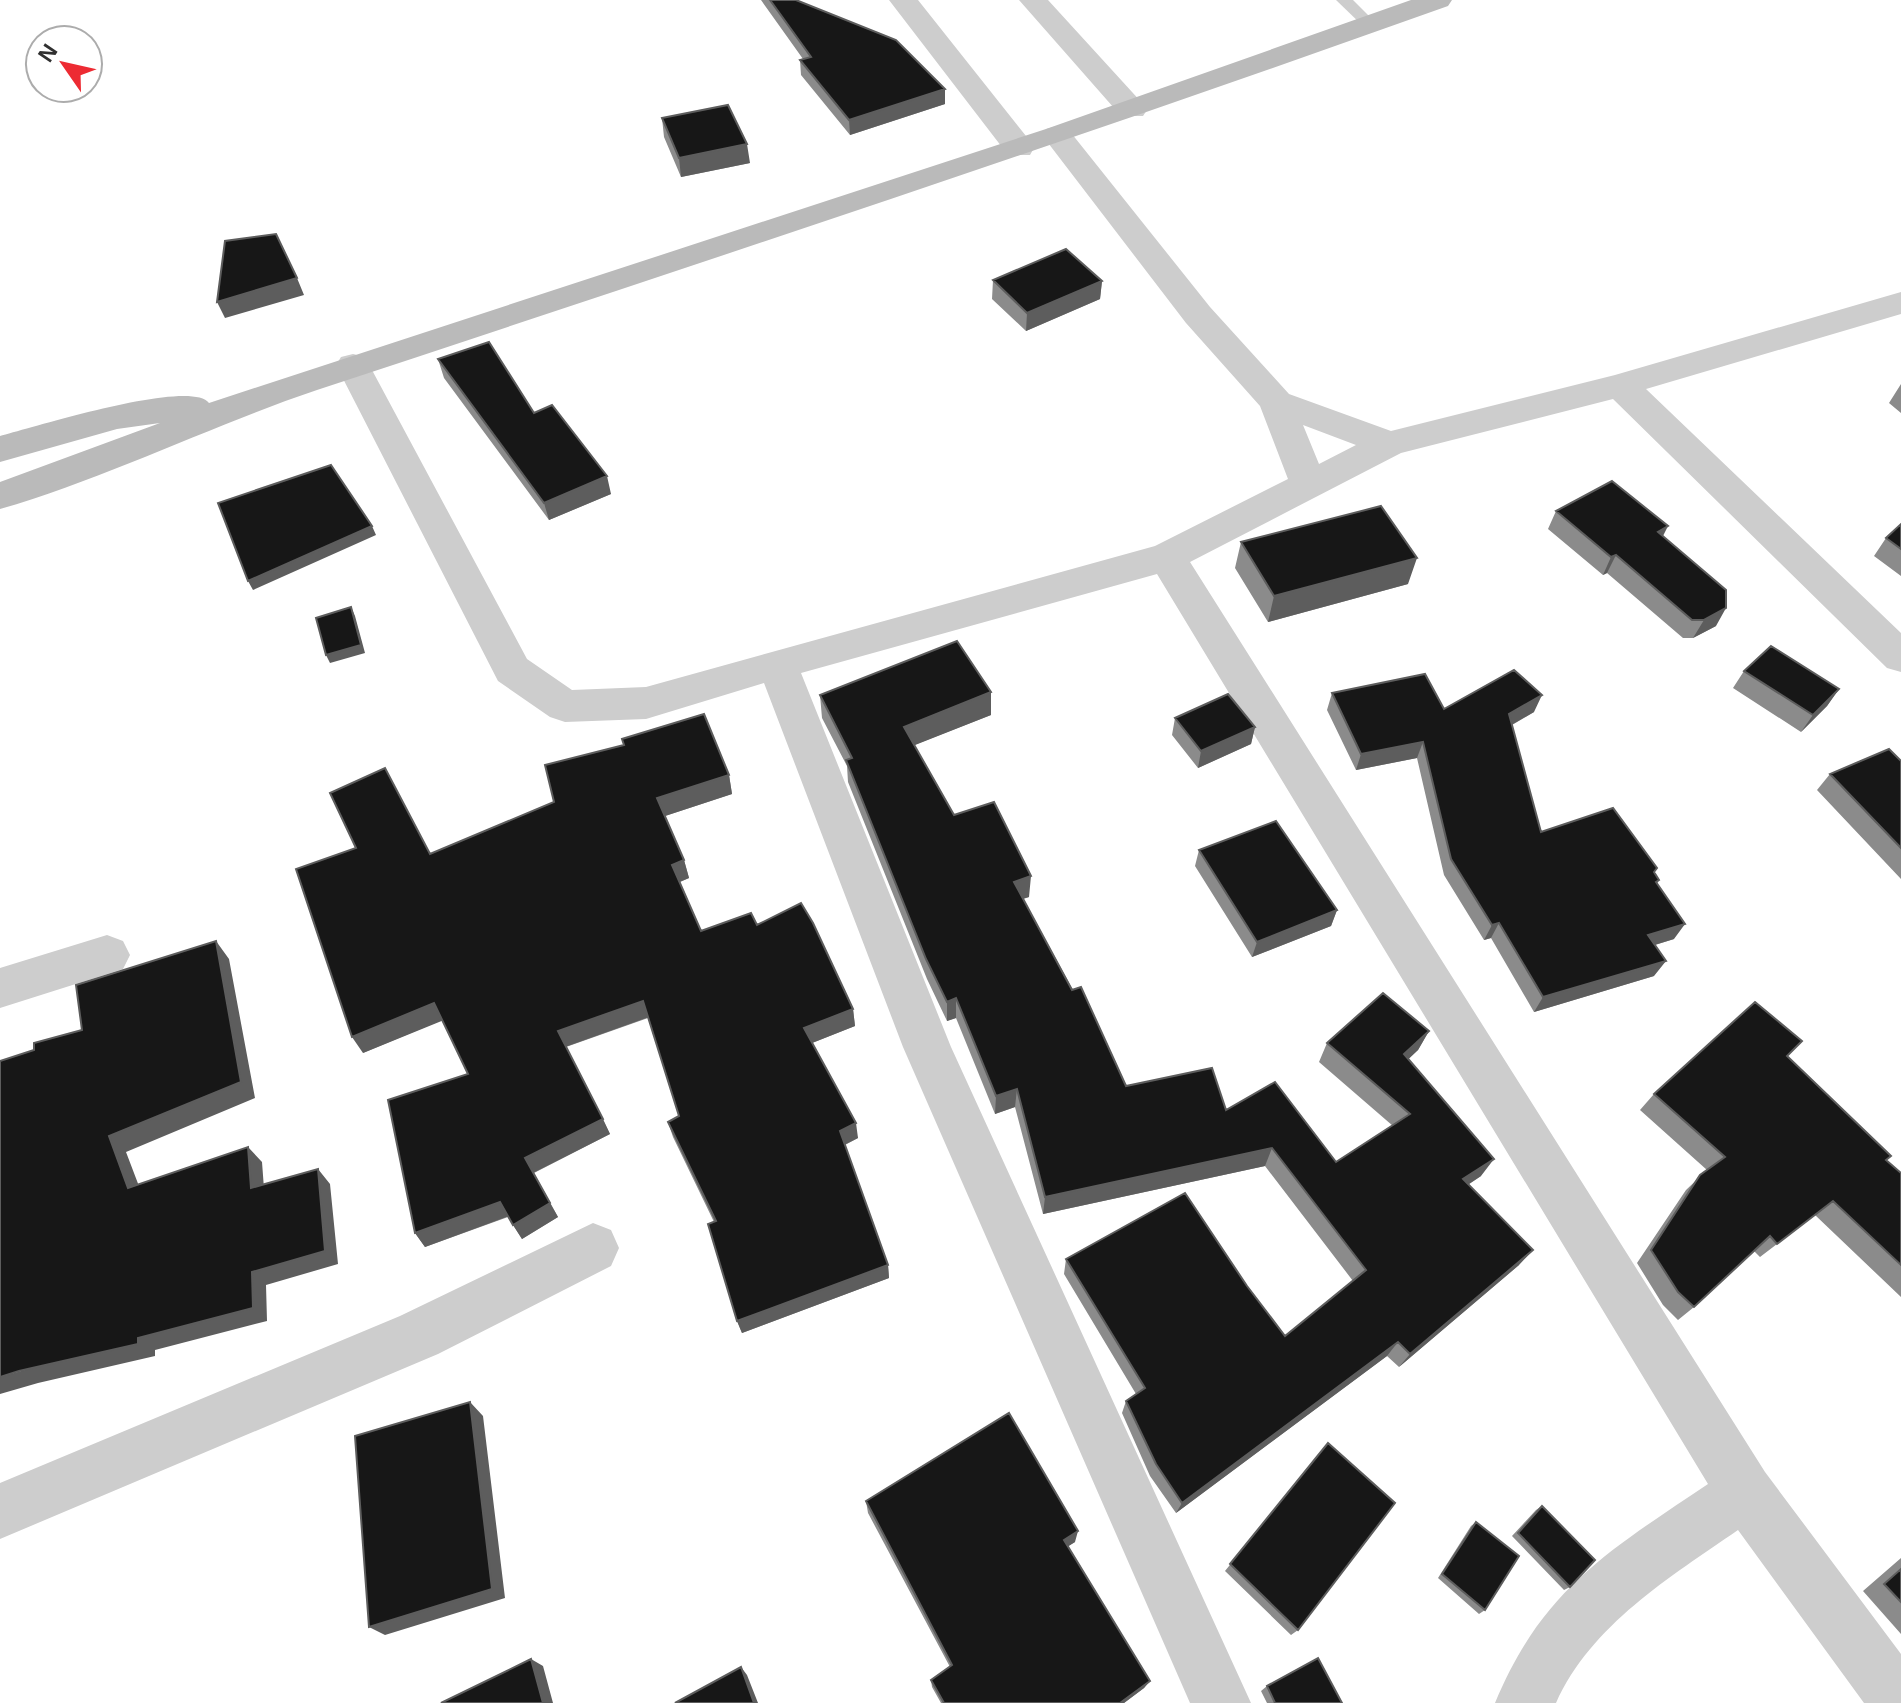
<svg xmlns="http://www.w3.org/2000/svg" width="1901" height="1703" viewBox="0 0 1901 1703" font-family="Arial,sans-serif">
<rect width="100%" height="100%" fill="#fff"/>
<g fill="none" stroke-linecap="round" stroke-linejoin="round">
<path fill="#cdcdcd" fill-rule="evenodd" d="M 1336,0 L 1353,0 L 1377,24 L 1364,27 Z"/>
<path fill="#cdcdcd" fill-rule="evenodd" d="M 889,0 L 918,0 L 1030,141 L 1034,148 L 1030,155 L 1008,155 Z
M 1019,0 L 1048,0 L 1143,104 L 1147,110 L 1143,116 L 1121,116 Z
M 1057,126 L 1068,129 L 1210,307 L 1289,394 L 1391,431 L 1615,375 L 1901,292 L 1901,314 L 1646,389 L 1901,633 L 1901,672 L 1887,668 L 1613,399 L 1401,453 L 1190,562 L 1765,1472 L 1901,1654 L 1901,1703 L 1864,1703 L 1738,1530 C 1670,1577 1591,1625 1556,1703 L 1495,1703 C 1542,1589 1610,1550 1708,1484 L 1157,574 L 801,673 L 951,1047 L 1251,1703 L 1190,1703 L 903,1047 L 764,683 L 646,719 L 565,722 L 550,717 L 498,681 L 336,365 L 341,357 L 353,354 L 365,357 L 527,659 L 572,690 L 646,687 L 1155,546 L 1288,479 L 1260,406 L 1186,323 L 1042,135 L 1046,129 ZM 1303,425 L 1356,445 L 1319,464 Z
M 107,935 L 123,941 L 130,955 L 123,969 L 0,1008 L 0,968 Z
M 593,1223 L 611,1230 L 619,1248 L 611,1266 L 438,1354 L 0,1539 L 0,1483 L 400,1316 Z"/>
<path fill="#bababa" fill-rule="evenodd" d="M 1411,0 L 1452,0 L 1448,6 C 1073,140 695,265 317,390 C 210,426 109,477 0,509 L 0,482 L 160,423 L 117,429 L 0,462 L 0,436 C 32,428 190,378 209,403 L 1046,129 Z"/>
</g>
<path fill="#8b8b8b" d="M 761,0 L 796,0 L 945,104 L 850,135 L 801,75 L 800,60 L 803,59 Z
M 662,118 L 750,163 L 681,177 L 664,137 Z
M 993,280 L 1102,281 L 1100,299 L 1026,331 L 992,299 Z
M 438,359 L 534,413 L 611,494 L 549,520 L 444,378 Z
M 1901,384 L 1901,413 L 1889,403 Z
M 1556,511 L 1663,536 L 1716,626 L 1693,638 L 1683,638 L 1607,573 L 1603,575 L 1548,529 Z
M 1901,524 L 1901,576 L 1874,556 L 1886,538 Z
M 1241,542 L 1408,584 L 1268,622 L 1235,568 Z
M 1744,671 L 1839,689 L 1827,706 L 1801,732 L 1733,688 Z
M 991,692 L 991,715 L 914,745 L 954,815 L 1029,897 L 1023,899 L 1126,1086 L 1226,1110 L 1336,1162 L 1393,1126 L 1319,1062 L 1327,1043 L 1429,1031 L 1418,1050 L 1408,1059 L 1481,1176 L 1469,1184 L 1519,1265 L 1399,1367 L 1387,1356 L 1176,1513 L 1150,1476 L 1122,1413 L 1126,1401 L 1136,1394 L 1064,1274 L 1066,1259 L 1247,1286 L 1285,1336 L 1353,1281 L 1265,1166 L 1043,1214 L 1015,1107 L 995,1114 L 956,1018 L 947,1021 L 927,979 L 848,782 L 847,766 L 822,718 L 820,695 Z
M 1332,693 L 1444,709 L 1534,712 L 1512,725 L 1541,832 L 1654,873 L 1659,880 L 1657,884 L 1674,939 L 1655,945 L 1654,976 L 1534,1012 L 1491,938 L 1484,940 L 1444,875 L 1417,758 L 1356,770 L 1327,710 Z
M 1175,718 L 1255,727 L 1251,744 L 1198,768 L 1172,735 Z
M 1901,761 L 1901,879 L 1817,790 L 1830,774 Z
M 729,775 L 732,794 L 665,816 L 684,860 L 689,878 L 680,882 L 701,931 L 757,925 L 853,1009 L 855,1026 L 812,1043 L 858,1138 L 845,1145 L 888,1265 L 889,1278 L 742,1333 L 737,1321 L 714,1222 L 673,1137 L 668,1122 L 679,1116 L 648,1018 L 566,1047 L 610,1134 L 534,1173 L 558,1217 L 522,1239 L 508,1217 L 425,1247 L 415,1233 L 468,1074 L 442,1020 L 363,1053 L 430,854 Z
M 1199,850 L 1337,910 L 1331,926 L 1252,957 L 1195,866 Z
M 1802,1041 L 1787,1056 L 1886,1160 L 1901,1173 L 1901,1297 L 1815,1215 L 1760,1257 L 1754,1251 L 1694,1307 L 1678,1320 L 1663,1305 L 1637,1263 L 1686,1190 L 1707,1170 L 1640,1110 L 1654,1094 Z
M 1328,1443 L 1298,1630 L 1291,1635 L 1225,1571 Z
M 866,1501 L 1075,1542 L 1068,1546 L 1150,1681 L 1144,1688 L 1124,1703 L 941,1703 L 932,1687 L 931,1680 L 950,1667 L 868,1513 Z
M 1542,1506 L 1570,1587 L 1564,1590 L 1512,1536 L 1536,1510 Z
M 1476,1522 L 1485,1610 L 1479,1614 L 1438,1578 L 1471,1526 Z
M 1901,1558 L 1901,1634 L 1863,1591 Z
M 1267,1686 L 1342,1703 L 1267,1703 L 1261,1691 Z"/>
<path fill="#5d5d5d" d="M 945,89 L 945,104 L 850,135 L 849,120 Z
M 747,144 L 750,163 L 681,177 L 679,158 Z
M 297,278 L 304,295 L 225,318 L 217,302 Z
M 1102,281 L 1100,299 L 1026,331 L 1027,313 Z
M 607,476 L 611,494 L 549,520 L 544,503 Z
M 372,526 L 376,535 L 253,590 L 248,581 Z
M 1668,526 L 1659,544 L 1658,532 Z
M 1616,555 L 1607,573 L 1603,575 L 1611,557 Z
M 1417,558 L 1408,584 L 1268,622 L 1274,596 Z
M 351,607 L 355,616 L 365,653 L 330,663 L 326,655 Z
M 1726,608 L 1716,626 L 1693,638 L 1704,620 Z
M 1839,689 L 1827,706 L 1801,732 L 1813,715 Z
M 991,692 L 991,715 L 905,749 L 904,727 Z
M 1542,695 L 1534,712 L 1501,731 L 1509,714 Z
M 1255,727 L 1251,744 L 1198,768 L 1201,751 Z
M 1423,742 L 1417,758 L 1356,770 L 1361,754 Z
M 729,775 L 732,794 L 662,817 L 657,798 Z
M 684,860 L 689,878 L 677,883 L 672,865 Z
M 1031,876 L 1029,897 L 1012,902 L 1014,882 Z
M 1337,910 L 1331,926 L 1252,957 L 1257,942 Z
M 1499,923 L 1491,938 L 1484,940 L 1492,925 Z
M 1685,924 L 1674,939 L 1638,950 L 1648,935 Z
M 216,941 L 229,959 L 255,1098 L 126,1152 L 145,1202 L 128,1188 L 109,1136 Z
M 1666,961 L 1654,976 L 1534,1012 L 1543,997 Z
M 956,998 L 956,1018 L 947,1021 L 947,1002 Z
M 643,1001 L 649,1017 L 565,1047 L 558,1031 Z
M 434,1003 L 444,1020 L 363,1053 L 352,1037 Z
M 853,1009 L 855,1026 L 807,1045 L 804,1028 Z
M 1429,1031 L 1418,1050 L 1394,1073 L 1404,1054 Z
M 1017,1089 L 1015,1107 L 995,1114 L 996,1096 Z
M 603,1119 L 610,1134 L 533,1173 L 525,1158 Z
M 856,1123 L 858,1138 L 842,1146 L 840,1131 Z
M 248,1147 L 262,1162 L 265,1202 L 251,1188 Z
M 1272,1148 L 1265,1166 L 1043,1214 L 1045,1197 Z
M 1494,1159 L 1481,1176 L 1451,1196 L 1463,1179 Z
M 318,1169 L 330,1184 L 338,1264 L 266,1285 L 267,1321 L 155,1350 L 155,1356 L 38,1383 L 0,1394 L 0,1377 L 138,1338 L 252,1272 Z
M 500,1202 L 509,1216 L 425,1247 L 415,1233 Z
M 550,1203 L 558,1217 L 522,1239 L 513,1225 Z
M 1533,1250 L 1519,1265 L 1399,1367 L 1410,1354 Z
M 888,1265 L 889,1278 L 742,1333 L 737,1321 Z
M 1398,1342 L 1387,1356 L 1176,1513 L 1182,1503 Z
M 470,1402 L 483,1416 L 505,1598 L 385,1635 L 369,1627 Z
M 1078,1531 L 1075,1542 L 1061,1551 L 1064,1540 Z
M 531,1659 L 543,1666 L 553,1703 L 543,1703 Z
M 741,1667 L 747,1675 L 758,1703 L 754,1703 Z
M 1150,1681 L 1144,1688 L 1124,1703 L 1120,1703 Z"/>
<path fill="#171717" stroke="#5d5d5d" stroke-width="2" d="M 770,0 L 796,0 L 896,40 L 945,89 L 849,120 L 800,60 L 811,57 Z
M 728,105 L 747,144 L 679,158 L 662,118 Z
M 276,234 L 297,278 L 217,302 L 225,241 Z
M 1066,249 L 1102,281 L 1027,313 L 993,280 Z
M 489,342 L 534,413 L 552,405 L 607,476 L 544,503 L 438,359 Z
M 331,465 L 372,526 L 248,581 L 218,503 Z
M 1612,481 L 1668,526 L 1658,532 L 1726,590 L 1726,608 L 1704,620 L 1692,620 L 1616,555 L 1611,557 L 1556,511 Z
M 1381,506 L 1417,558 L 1274,596 L 1241,542 Z
M 1901,524 L 1901,549 L 1886,538 Z
M 351,607 L 361,645 L 326,655 L 316,618 Z
M 957,641 L 991,692 L 904,727 L 954,815 L 994,802 L 1031,876 L 1014,882 L 1072,990 L 1081,987 L 1126,1086 L 1212,1068 L 1226,1110 L 1275,1082 L 1336,1162 L 1410,1114 L 1327,1043 L 1383,993 L 1429,1031 L 1404,1054 L 1494,1159 L 1463,1179 L 1533,1250 L 1410,1354 L 1398,1342 L 1182,1503 L 1156,1464 L 1126,1401 L 1145,1388 L 1066,1259 L 1185,1193 L 1247,1286 L 1285,1336 L 1366,1270 L 1272,1148 L 1045,1197 L 1017,1089 L 996,1096 L 956,998 L 947,1002 L 926,959 L 846,760 L 852,758 L 820,695 Z
M 1771,646 L 1839,689 L 1813,715 L 1744,671 Z
M 1514,670 L 1542,695 L 1509,714 L 1541,832 L 1613,808 L 1657,868 L 1654,872 L 1659,880 L 1656,882 L 1685,924 L 1648,935 L 1666,961 L 1543,997 L 1499,923 L 1492,925 L 1451,859 L 1423,742 L 1361,754 L 1332,693 L 1425,674 L 1444,709 Z
M 1228,694 L 1255,727 L 1201,751 L 1175,718 Z
M 704,714 L 729,775 L 657,798 L 684,860 L 672,865 L 701,931 L 751,913 L 757,925 L 801,903 L 813,923 L 853,1009 L 804,1028 L 856,1123 L 840,1131 L 888,1265 L 737,1321 L 708,1224 L 716,1221 L 668,1122 L 679,1116 L 643,1001 L 558,1031 L 603,1119 L 525,1158 L 550,1203 L 513,1225 L 500,1202 L 415,1233 L 388,1100 L 468,1074 L 434,1003 L 352,1037 L 296,869 L 356,848 L 330,793 L 385,768 L 430,854 L 554,802 L 545,765 L 624,745 L 622,739 Z
M 1889,749 L 1901,761 L 1901,848 L 1830,774 Z
M 1276,821 L 1337,910 L 1257,942 L 1199,850 Z
M 216,941 L 241,1082 L 109,1136 L 128,1188 L 248,1147 L 251,1188 L 318,1169 L 325,1251 L 252,1272 L 253,1308 L 138,1338 L 138,1344 L 19,1371 L 0,1377 L 0,1061 L 34,1050 L 34,1043 L 82,1030 L 76,985 Z
M 1755,1002 L 1802,1041 L 1787,1056 L 1891,1156 L 1886,1160 L 1901,1173 L 1901,1265 L 1833,1201 L 1777,1244 L 1770,1236 L 1694,1307 L 1678,1292 L 1651,1250 L 1700,1175 L 1725,1157 L 1654,1094 Z
M 470,1402 L 492,1589 L 369,1627 L 355,1436 Z
M 1009,1413 L 1078,1531 L 1064,1540 L 1150,1681 L 1120,1703 L 944,1703 L 931,1680 L 952,1665 L 866,1501 Z
M 1328,1443 L 1395,1503 L 1298,1630 L 1230,1564 Z
M 1542,1506 L 1595,1560 L 1570,1587 L 1518,1533 Z
M 1476,1522 L 1519,1556 L 1485,1610 L 1442,1574 Z
M 1901,1569 L 1901,1602 L 1884,1584 Z
M 1318,1658 L 1342,1703 L 1275,1703 L 1267,1686 Z
M 531,1659 L 543,1703 L 441,1703 Z
M 741,1667 L 754,1703 L 675,1703 Z"/>
<g transform="translate(64 64) rotate(304)"><circle r="38" fill="#ffffff" stroke="#acacac" stroke-width="2"/>
<path d="M0-6L14 30L0 20L-14 30Z" fill="#ed2b33"/>
<text y="-12" font-size="22" font-weight="bold" text-anchor="middle" fill="#303030">N</text>
</g>
</svg>
